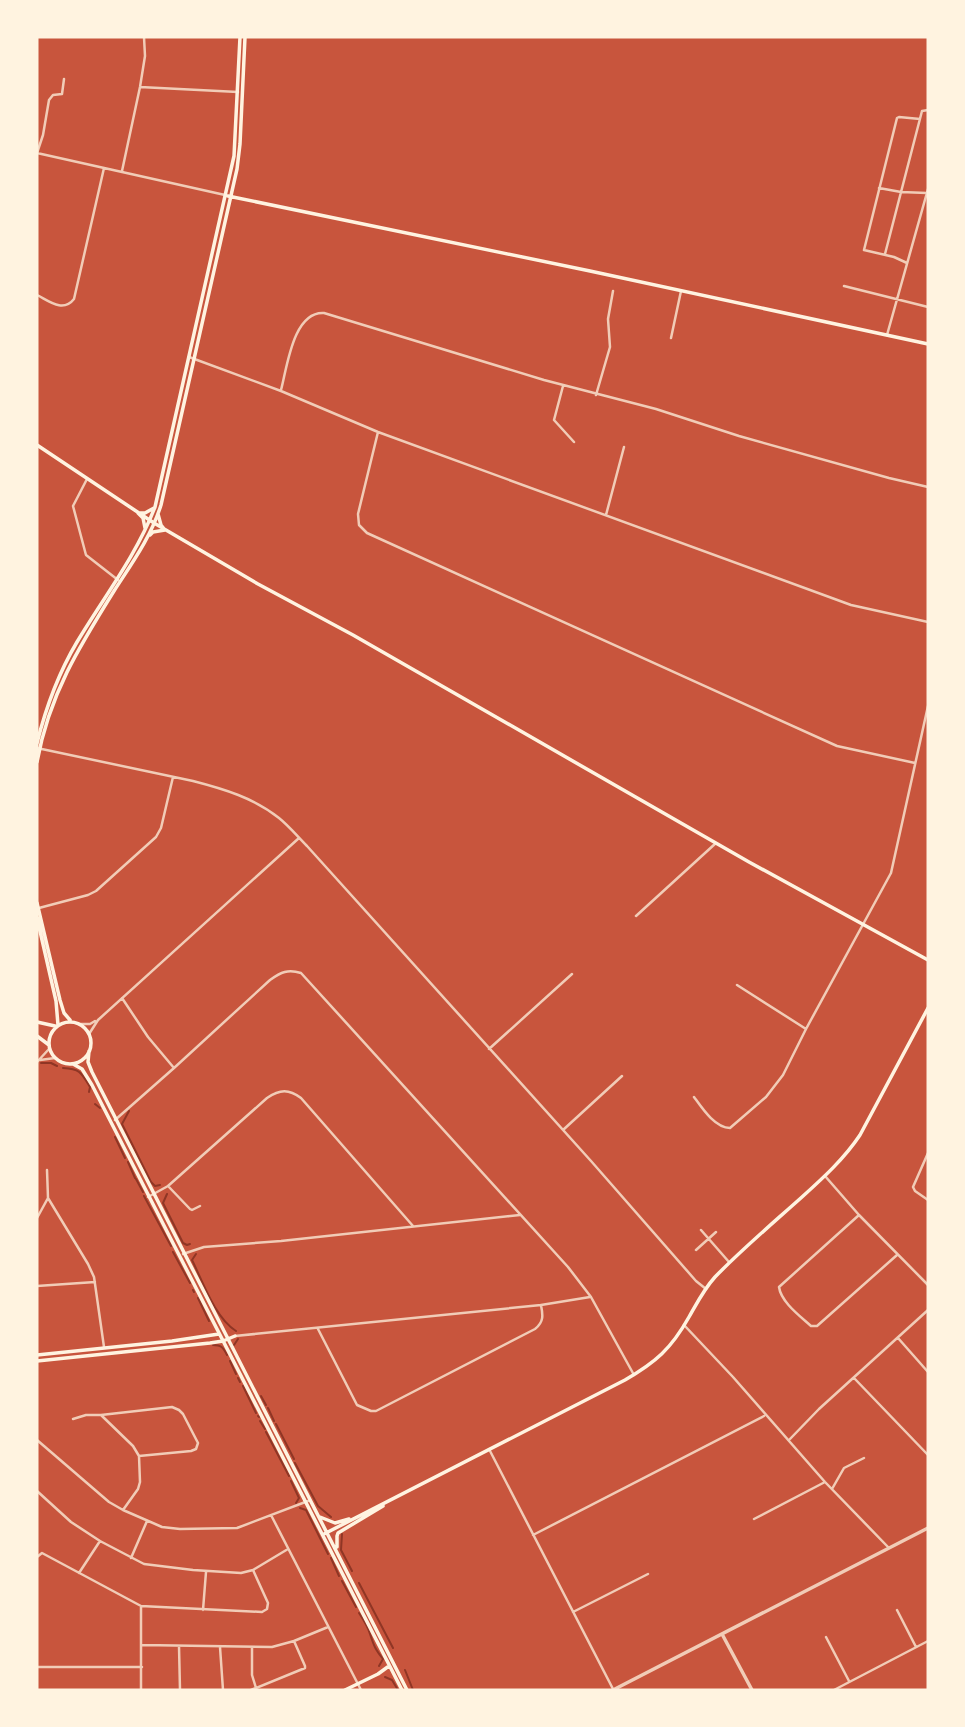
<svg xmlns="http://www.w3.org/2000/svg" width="965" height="1727" viewBox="0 0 965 1727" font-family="Poppins,sans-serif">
<rect width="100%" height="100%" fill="#c8553d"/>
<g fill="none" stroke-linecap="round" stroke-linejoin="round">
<path stroke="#8f3625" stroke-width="2" d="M 41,1063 L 51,1063 L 57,1066
M 63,1068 C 80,1069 81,1072 90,1087 L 89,1092
M 95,1104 L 100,1108
M 129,1111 L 122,1124 L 151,1182 L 155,1186 L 160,1185
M 115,1137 L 125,1158
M 128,1162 L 135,1178
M 136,1179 L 143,1192
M 167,1194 L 163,1203 L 183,1243 L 187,1245 L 190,1244
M 144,1196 L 171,1246
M 173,1252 L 190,1283
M 196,1254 L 192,1260 C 203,1282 215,1318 236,1331
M 193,1290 L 194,1292
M 198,1298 L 209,1321
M 213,1345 C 221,1345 223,1347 227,1355
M 234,1345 L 238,1339
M 230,1361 L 236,1374
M 238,1378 L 240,1382
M 243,1386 L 256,1413
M 261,1396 L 266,1405
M 268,1408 L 274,1421
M 258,1416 L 259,1417
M 260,1421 L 265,1429
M 276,1424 L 294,1459
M 266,1432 L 289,1476
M 295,1463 L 318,1506 L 331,1517
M 291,1481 L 299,1498 L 296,1503
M 300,1508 L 306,1510 L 328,1554
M 342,1534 L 341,1550 L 352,1571
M 331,1558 L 339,1576
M 342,1581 L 356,1607
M 359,1583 L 393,1648
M 359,1613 C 363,1619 368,1627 370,1634 C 374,1646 375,1649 383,1659 L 379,1666
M 405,1670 L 413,1690
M 385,1677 L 392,1680 L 398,1690"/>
<path stroke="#f1ccb7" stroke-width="2.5" d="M 140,87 L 238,92
M 37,153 L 225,195
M 37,153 L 43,135 L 49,100 L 53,95 L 62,94 L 64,79
M 122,171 L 140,87 L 145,56 L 144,37
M 879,188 L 901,192 L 927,193
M 885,254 L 922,111 L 928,110
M 907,263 L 894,257 L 864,250 L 897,118 L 899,117 L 920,119
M 844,286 L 928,307
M 37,295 C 49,301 63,313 74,299 L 104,168
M 887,335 L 928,189
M 671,338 L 681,291
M 189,357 L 281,391 L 378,432 L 851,605 L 928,622
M 563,386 L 554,420 L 574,442
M 281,390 C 287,368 293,311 324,313 L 544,380 L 656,409 L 739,436 L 889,478 L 928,487
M 596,395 L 610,347 L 608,319 L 613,291
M 378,432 L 358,514 L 359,525 L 367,533 L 837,746 L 915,763
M 87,479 L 73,506 L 86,555 L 118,580
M 606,515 L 624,447
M 37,748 L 193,781 C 224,789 254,798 279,818 C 289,826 298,837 307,846 L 591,1161 L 696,1281 L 706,1289
M 39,908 L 88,895 L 96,891 L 156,837 L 161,828 L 173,777
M 636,916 L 716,843
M 737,985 L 806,1029
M 122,998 L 148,1037 L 174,1068
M 79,1024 L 90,1024 L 95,1021
M 89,1034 L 98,1020 L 299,838
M 489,1049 L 572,974
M 40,1060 L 55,1058
M 37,1062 L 49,1049
M 694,1097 C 702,1108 715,1128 730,1128 L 766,1097 L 783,1075 L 806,1029 L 891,873 L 928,706
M 115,1120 L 174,1068 L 270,980 C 281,972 288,969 301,973 L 568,1267 L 591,1297 L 634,1375
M 563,1130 L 622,1076
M 928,1153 L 913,1187 L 915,1191 L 928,1200
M 825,1176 L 859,1215 L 928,1285
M 168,1186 L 190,1209 L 192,1210 L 200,1206
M 148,1197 L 168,1186 L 267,1098 C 280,1089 289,1089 301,1098 L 413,1226
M 48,1198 L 88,1264 L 94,1277 L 104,1347
M 859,1215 L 779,1287 C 781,1302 800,1316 811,1326 L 817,1326 L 897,1255
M 37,1218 L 48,1198 L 47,1170
M 701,1230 L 729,1262
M 696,1250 L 716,1232
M 183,1254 L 204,1247 L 281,1241 L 520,1215
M 37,1286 L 95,1282
M 684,1325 L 733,1377 L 825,1482 L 888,1547
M 318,1329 L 357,1405 L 371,1411 L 376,1411 L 535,1329 C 544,1322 543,1315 541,1305
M 235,1336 L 541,1305 L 590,1297
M 898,1338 L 928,1372
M 854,1378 L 928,1455
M 101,1415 L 172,1407 L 179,1410 L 183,1414 L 198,1443 L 196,1449 L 191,1451 L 139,1456
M 73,1419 L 86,1415 L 101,1415 L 133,1446 L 139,1456 L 140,1482 L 138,1489 L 123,1510
M 790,1439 L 819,1409 L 928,1310
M 37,1440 L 109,1502 L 123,1510 L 162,1527 L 180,1529 L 237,1528 L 308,1501
M 489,1449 L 613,1689
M 832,1489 L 844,1468 L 864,1458
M 37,1491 L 71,1522 L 100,1541 L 144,1564 L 193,1570 L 241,1573 L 253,1570 L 288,1549
M 271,1515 L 361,1690
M 754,1519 L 825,1482
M 533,1535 L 764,1416
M 37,1557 L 42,1553 L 141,1606 L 262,1612 L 267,1609 L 268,1603 L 253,1570
M 131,1558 L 147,1521
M 79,1573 L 100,1541
M 141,1606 L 141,1690
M 203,1610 L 206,1572
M 897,1610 L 916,1647
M 573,1612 L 648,1574
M 826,1637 L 849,1681
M 142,1645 L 272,1647 L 294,1641 L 328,1627
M 179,1646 L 180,1690
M 220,1647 L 223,1690
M 252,1647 L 252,1675 L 256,1688
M 37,1667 L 142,1667
M 251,1690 L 305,1668 L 305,1666 L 294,1641
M 834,1690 L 928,1641"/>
<path stroke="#f1ccb7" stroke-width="3.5" d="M 722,1634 L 752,1690
M 613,1690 L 928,1528"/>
<path stroke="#fff3e0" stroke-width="3.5" d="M 228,196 L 590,271 L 928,344
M 37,445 L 154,523 L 258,584 L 353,635 L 749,862 L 928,960
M 145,528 L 143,518 L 138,513 L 145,513 L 154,508
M 150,535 L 153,532 L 165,530 L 161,525 L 158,514
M 37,743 C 46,707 58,674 77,642 C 104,597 136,556 155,507 L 234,156 L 240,37
M 37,762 C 49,695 79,647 114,591 C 132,563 151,537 161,505 L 237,169 L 240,144 L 245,37
M 37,903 L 60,1000 L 64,1013 L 70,1020
M 37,918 L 56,1001 L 58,1025
M49 1043a21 21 0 1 1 42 0a21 21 0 1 1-42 0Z
M 37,1022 L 55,1026
M 37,1036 L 49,1045
M 89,1051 L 88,1062 L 92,1072 L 407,1690
M 73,1064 L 82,1069 L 92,1085 C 195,1287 300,1488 402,1690
M 37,1355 L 172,1341 L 219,1334
M 37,1361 L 210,1343 L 223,1341 L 235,1336
M 320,1517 L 335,1523 L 349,1519
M 324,1534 L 625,1380 C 656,1362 671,1349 689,1317 C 697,1303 704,1289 715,1277 C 742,1249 773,1223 802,1197 C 823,1178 844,1159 860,1135 L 928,1008
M 337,1547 L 337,1536 L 338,1533 L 383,1506
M 345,1690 L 378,1674 L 389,1666"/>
</g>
<rect width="965" height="1727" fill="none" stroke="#fff3e0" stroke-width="77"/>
</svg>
